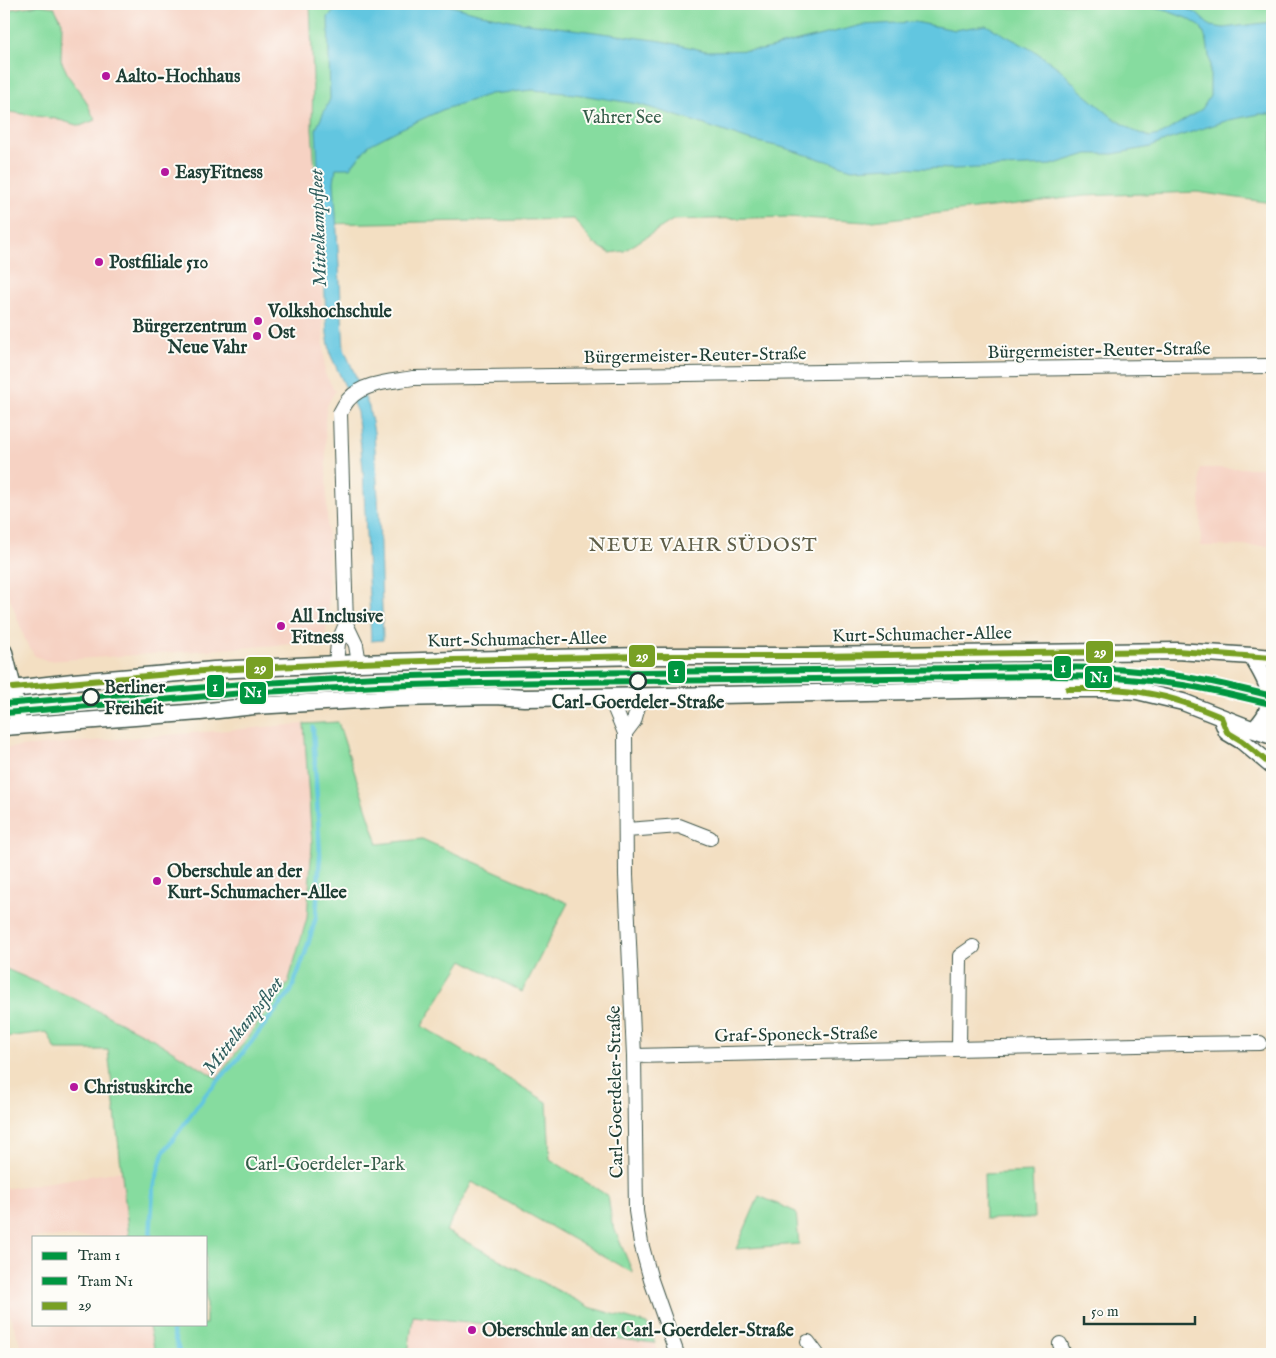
<svg xmlns="http://www.w3.org/2000/svg" width="1276" height="1358" viewBox="0 0 1276 1358" font-family="'IM FELL English',serif">
<rect width="100%" height="100%" fill="#fdfcf7"/>
<filter id="ink" filterUnits="userSpaceOnUse"><feTurbulence type="fractalNoise" baseFrequency=".02" numOctaves="2"/><feDisplacementMap in="SourceGraphic" scale="10" xChannelSelector="R" yChannelSelector="G"/><feConvolveMatrix kernelMatrix="1 2 1 2 8 2 1 2 1" color-interpolation-filters="sRGB"/></filter>
<filter id="wash" filterUnits="userSpaceOnUse"><feTurbulence type="fractalNoise" baseFrequency=".0096" numOctaves="4" result="noise"/><feDisplacementMap in="SourceGraphic" scale="20" xChannelSelector="R" yChannelSelector="G"/><feGaussianBlur stdDeviation="1.12" result="paint"/><feColorMatrix in="noise" values="0 0 0 0 0 0 0 0 0 0 0 0 0 0 0 0 0 1.4 0 .05"/><feComposite in="paint" operator="in"/></filter>
<g filter="url(#wash)">
<rect width="100%" height="100%" fill="#f3dfc2"/>
<path fill="#f6d2c3" d="M 4,4 L 310,4 L 313,77 L 312,129 L 319,224 L 325,374 L 335,391 L 327,406 L 325,420 L 329,601 L 326,633 L 324,642 L 48,661 L 35,656 L 26,642 L 4,582 Z
M 1200,468 L 1272,468 L 1272,546 L 1201,546 Z
M 304,724 L 312,845 L 307,918 L 288,983 L 216,1078 L 153,1039 L 71,997 L 4,968 L 4,748 Z
M 122,1171 L 129,1237 L 34,1237 L 34,1324 L 148,1324 L 156,1354 L 24,1354 L 4,1299 L 4,1189 Z
M 413,1316 L 655,1343 L 659,1354 L 408,1354 Z"/>
<path fill="#86dc9f" stroke="#528c6a" d="M 310,4 L 1272,4 L 1272,203 L 1197,192 L 1084,196 L 865,222 L 788,217 L 673,220 L 624,251 L 610,253 L 593,243 L 574,219 L 319,224 L 312,129 L 313,77 Z
M 39,5 L 54,7 L 62,22 L 61,60 L 69,77 L 85,99 L 95,120 L 80,126 L 56,119 L 4,111 L 4,14 L 12,9 Z
M 338,722 L 378,844 L 422,839 L 568,903 L 522,992 L 463,960 L 422,1026 L 547,1102 L 550,1159 L 608,1196 L 612,1223 L 633,1273 L 472,1182 L 446,1231 L 589,1307 L 647,1324 L 655,1343 L 413,1316 L 408,1354 L 156,1354 L 148,1324 L 206,1324 L 206,1237 L 129,1237 L 108,1050 L 56,1050 L 47,1032 L 5,1037 L 4,1029 L 4,968 L 71,997 L 153,1039 L 217,1078 L 288,983 L 307,918 L 312,845 L 304,724 Z
M 1032,1172 L 1034,1218 L 985,1219 L 984,1174 Z
M 759,1196 L 796,1212 L 799,1244 L 736,1249 Z"/>
<path fill="#62c6e0" stroke="#40828a" d="M 342,4 L 444,4 L 477,13 L 520,22 L 662,41 L 706,51 L 762,50 L 862,25 L 915,22 L 955,30 L 986,25 L 1036,52 L 1060,69 L 1081,91 L 1112,117 L 1134,131 L 1150,137 L 1162,134 L 1202,109 L 1210,96 L 1210,63 L 1207,41 L 1201,27 L 1189,19 L 1164,10 L 1133,4 L 1175,4 L 1196,13 L 1210,26 L 1224,28 L 1272,22 L 1272,114 L 1260,114 L 1229,120 L 1167,140 L 1151,147 L 1113,154 L 1087,154 L 1051,165 L 953,169 L 892,167 L 852,169 L 781,147 L 749,140 L 693,121 L 638,104 L 575,94 L 533,90 L 490,94 L 442,110 L 398,130 L 369,145 L 350,168 L 336,168 L 334,182 L 344,349 L 369,407 L 374,432 L 379,514 L 383,640 L 371,641 L 363,469 L 359,428 L 357,412 L 331,356 L 327,334 L 316,129 L 330,99 L 328,17 Z"/>
<g fill="none" stroke-linecap="round" stroke-linejoin="round">
<path stroke="#62c6e0" stroke-width="4.5" d="M 150,1237 L 153,1190 L 163,1153 L 207,1093 L 237,1060 L 291,991 L 305,954 L 316,917 L 320,855 L 313,728
M 170,1324 L 180,1354"/>
</g>
</g>
<g filter="url(#ink)">
<g fill="none" stroke-linecap="round" stroke-linejoin="round">
<defs>
<path id="minor" d="M 359,663 L 356,645 L 346,624 L 340,413 C 343,408 345,403 349,399 C 364,382 392,382 413,378 L 1151,367 L 1272,366
M 336,664 L 338,643 L 346,624
M 610,697 L 625,733 L 626,875 L 634,1056 L 636,1211 L 641,1243 L 651,1280 L 677,1354
M 625,733 L 634,721 L 641,696
M 627,830 L 679,826 L 710,838
M 959,1049 L 960,956 L 973,947
M 634,1056 L 1184,1044 L 1260,1043
M 808,1342 L 817,1354
M 1060,1344 L 1064,1354"/>
<path id="tertiary" d="M 4,652 L 13,688 L 18,725
M 1252,656 C 1262,675 1276,691 1266,714 C 1263,720 1258,725 1254,730
M 4,690 L 73,682 L 214,670 L 359,663 L 454,660 L 643,656 L 815,656 L 1177,651 L 1252,656 L 1272,658
M 1221,717 L 1227,732 L 1242,741 L 1272,766
M 4,727 L 200,712 L 254,706 L 396,698 L 496,696 L 524,698 L 667,696 L 1010,689 L 1101,689 L 1137,691 L 1183,702 L 1254,730 L 1272,736"/>
</defs>
<use href="#minor" stroke="#3f5549" stroke-width="16"/>
<use href="#tertiary" stroke="#3f5549" stroke-width="19"/>
<use href="#minor" stroke="#fff" stroke-width="14"/>
<use href="#tertiary" stroke="#fff" stroke-width="16"/>
<defs>
<path id="bus-1" d="M 13,688 L 214,670 L 359,663 L 454,660 L 643,656 L 815,656 L 1177,651 L 1272,658
M 1068,689 C 1094,689 1120,688 1146,693 C 1172,697 1197,707 1221,717
M 1221,717 L 1227,732 L 1242,741 L 1272,766"/>
</defs>
<use href="#bus-1" stroke="#fdfcf7" stroke-width="10"/>
<use href="#bus-1" stroke="#78a024" stroke-width="6"/>
<defs>
<path id="tram-1" d="M 4,704 L 243,684 L 378,677 L 480,674 L 1053,667 C 1098,667 1142,670 1186,677 C 1215,682 1244,689 1272,696"/>
<path id="tram-2" d="M 5,713 L 244,693 L 378,686 L 480,683 L 1053,676 C 1097,676 1140,679 1183,685 C 1213,690 1241,697 1270,704"/>
</defs>
<use href="#tram-1" stroke="#fdfcf7" stroke-width="10"/>
<use href="#tram-2" stroke="#fdfcf7" stroke-width="10"/>
<use href="#tram-1" stroke="#009640" stroke-width="6"/>
<use href="#tram-2" stroke="#009640" stroke-width="6"/>
</g>
</g>
<g fill="#b5179e" stroke="#fdfcf7" stroke-width="2">
<circle cx="106" cy="76" r="5"/>
<circle cx="165" cy="172" r="5"/>
<circle cx="99" cy="262" r="5"/>
<circle cx="258" cy="321" r="5"/>
<circle cx="257" cy="336" r="5"/>
<circle cx="281" cy="626" r="5"/>
<circle cx="157" cy="881" r="5"/>
<circle cx="74" cy="1087" r="5"/>
<circle cx="472" cy="1330" r="5"/>
</g>
<g fill="#fdfcf7" stroke="#1f3d34" stroke-width="2.5">
<circle cx="638" cy="681" r="8"/>
<circle cx="91" cy="697" r="8"/>
</g>
<g text-anchor="middle" stroke-width="4" stroke-linejoin="round" paint-order="stroke">
<g font-size="18" font-weight="bold" fill="#1f3d34" stroke="#fdfcf7" text-anchor="start">
<text x="116" y="82">Aalto-Hochhaus</text>
<text x="175" y="178">EasyFitness</text>
<text x="109" y="268">Postfiliale 510</text>
<text x="268" y="317">Volkshochschule<tspan x="268" dy="21">Ost</tspan></text>
<text x="247" y="332" text-anchor="end">Bürgerzentrum<tspan x="247" dy="21">Neue Vahr</tspan></text>
<text x="291" y="622">All Inclusive<tspan x="291" dy="21">Fitness</tspan></text>
<text x="167" y="877">Oberschule an der<tspan x="167" dy="21">Kurt-Schumacher-Allee</tspan></text>
<text x="84" y="1093">Christuskirche</text>
<text x="482" y="1336">Oberschule an der Carl-Goerdeler-Straße</text>
</g>
<g font-size="18" fill="#345d49" stroke="#fdfcf7">
<text x="622" y="123">Vahrer See</text>
<text x="325" y="1170">Carl-Goerdeler-Park</text>
</g>
<g font-size="18" fill="#1f3d34" stroke="#fdfcf7">
<text transform="translate(1099 350) rotate(-1)" y="6">Bürgermeister-Reuter-Straße</text>
<text transform="translate(695 355) rotate(-1)" y="6">Bürgermeister-Reuter-Straße</text>
<text transform="translate(922 634) rotate(-1)" y="6">Kurt-Schumacher-Allee</text>
<text transform="translate(517 639) rotate(-1)" y="6">Kurt-Schumacher-Allee</text>
<text transform="translate(796 1034) rotate(-1)" y="6">Graf-Sponeck-Straße</text>
<text transform="translate(615 1092) rotate(-91)" y="6">Carl-Goerdeler-Straße</text>
</g>
<g font-size="18" font-weight="bold" fill="#1f3d34" stroke="#fdfcf7" text-anchor="start">
<text x="104" y="693">Berliner<tspan x="104" dy="21">Freiheit</tspan></text>
<text x="638" y="708" text-anchor="middle">Carl-Goerdeler-Straße</text>
</g>
<g font-size="19" font-style="italic" fill="#305f5f" stroke="#fdfcf7">
<text transform="translate(317 228) rotate(-92)" y="7">Mittelkampsfleet</text>
<text transform="translate(242 1025) rotate(-52)" y="7">Mittelkampsfleet</text>
</g>
<g font-size="20" letter-spacing="1" fill="#5e5e48" stroke="#fdfcf7">
<text x="703" y="551">NEUE VAHR SÜDOST</text>
</g>
</g>
<g stroke="#fdfcf7" stroke-width="2">
<rect x="1085" y="640" width="29" height="24" rx="5" fill="#78a024"/>
<rect x="628" y="644" width="28" height="24" rx="5" fill="#78a024"/>
<rect x="1053" y="655" width="19" height="24" rx="5" fill="#009640"/>
<rect x="245" y="656" width="29" height="24" rx="5" fill="#78a024"/>
<rect x="667" y="660" width="19" height="24" rx="5" fill="#009640"/>
<rect x="1084" y="665" width="29" height="24" rx="5" fill="#009640"/>
<rect x="206" y="674" width="19" height="24" rx="5" fill="#009640"/>
<rect x="239" y="681" width="28" height="24" rx="5" fill="#009640"/>
</g>
<g font-size="14" text-anchor="middle" font-weight="bold" fill="#fff">
<text x="1100" y="657">29</text>
<text x="642" y="661">29</text>
<text x="1063" y="672">1</text>
<text x="260" y="673">29</text>
<text x="676" y="676">1</text>
<text x="1099" y="682">N1</text>
<text x="215" y="691">1</text>
<text x="253" y="697">N1</text>
</g>
<rect width="1276" height="1358" fill="none" stroke="#fdfcf7" stroke-width="20"/>
<rect x="32" y="1236" width="175" height="90" fill="#fdfcf7" stroke="#a4b0a9"/>
<rect x="42" y="1252" width="25" height="8" fill="#009640" stroke="#a4b0a9"/>
<text x="78" y="1260" font-size="15" fill="#1f3d34">Tram 1</text>
<rect x="42" y="1277" width="25" height="8" fill="#009640" stroke="#a4b0a9"/>
<text x="78" y="1286" font-size="15" fill="#1f3d34">Tram N1</text>
<rect x="42" y="1302" width="25" height="8" fill="#78a024" stroke="#a4b0a9"/>
<text x="78" y="1310" font-size="15" fill="#1f3d34">29</text>
<path d="M1084 1316v8h111v-8" fill="none" stroke="#1f3d34" stroke-width="2.5"/>
<text x="1091" y="1316" font-size="15" fill="#1f3d34" stroke="#fdfcf7" stroke-width="4" paint-order="stroke">50 m</text>
</svg>
